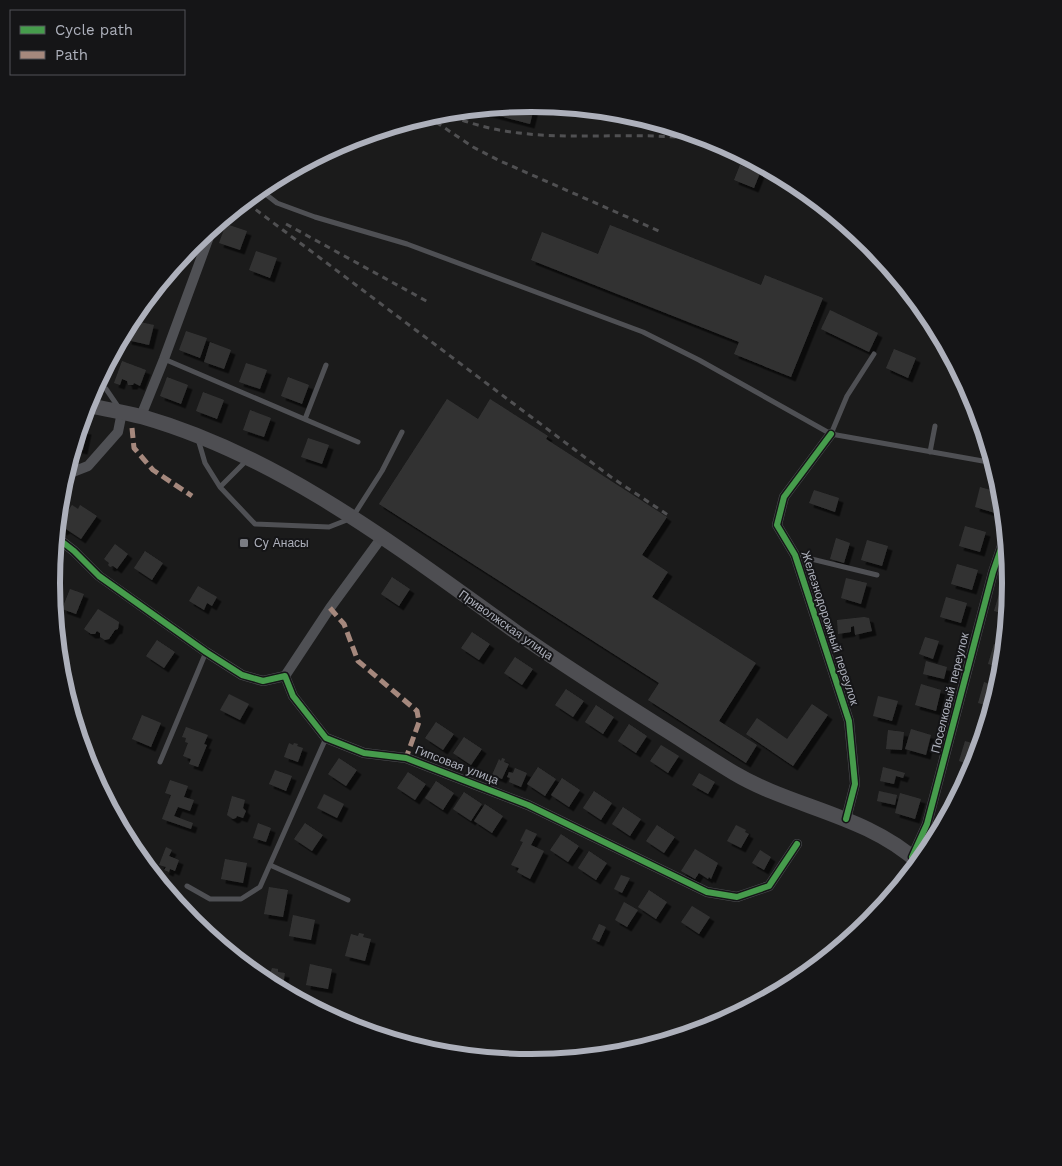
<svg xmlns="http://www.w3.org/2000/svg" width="1062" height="1166" viewBox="0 0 1062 1166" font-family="'Work Sans',sans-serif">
<defs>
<filter id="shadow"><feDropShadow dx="4.5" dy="4.5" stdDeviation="0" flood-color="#0009"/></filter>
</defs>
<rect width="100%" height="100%" fill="#1b1b1b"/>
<path fill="#333" filter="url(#shadow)" d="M 531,103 L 535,104 L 530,124 L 473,109 Z
M 740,165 L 760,173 L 754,188 L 734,180 Z
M 226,224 L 247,231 L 240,250 L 219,243 Z
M 610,225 L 761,285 L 765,275 L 823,298 L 791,377 L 734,354 L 739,342 L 531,260 L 542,232 L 598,254 Z
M 256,251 L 277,258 L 270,278 L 249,270 Z
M 830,310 L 878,333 L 869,352 L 821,329 Z
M 131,320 L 154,325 L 149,345 L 127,340 Z
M 186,331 L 207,338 L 200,358 L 179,350 Z
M 210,342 L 231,350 L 224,369 L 204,362 Z
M 894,349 L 916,358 L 908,378 L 886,368 Z
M 122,361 L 146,370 L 140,386 L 134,383 L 133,385 L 128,385 L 127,381 L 122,379 L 120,385 L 114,383 Z
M 246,363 L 267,370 L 260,389 L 239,382 Z
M 167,377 L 188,385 L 181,404 L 160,396 Z
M 288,377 L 309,385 L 302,404 L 281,396 Z
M 203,392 L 224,400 L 217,419 L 196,411 Z
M 447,399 L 478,419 L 490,399 L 548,436 L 546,439 L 667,517 L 642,555 L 668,572 L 652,597 L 756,663 L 719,721 L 757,745 L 746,763 L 648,700 L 659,683 L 379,504 Z
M 250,410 L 271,418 L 264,437 L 243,430 Z
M 79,429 L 87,430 L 83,450 L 73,448 Z
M 308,438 L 329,445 L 322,464 L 301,457 Z
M 980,487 L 1001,493 L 995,513 L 975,507 Z
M 814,490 L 839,498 L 835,512 L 809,503 Z
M 72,505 L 78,509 L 80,505 L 97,516 L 81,539 L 66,529 L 62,531 L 58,528 L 59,524 Z
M 965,526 L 986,532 L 980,552 L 959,546 Z
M 836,538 L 850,543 L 844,563 L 830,559 Z
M 867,540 L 888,546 L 882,566 L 861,560 Z
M 115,544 L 128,554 L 117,569 L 113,566 L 110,567 L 108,565 L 109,563 L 104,559 Z
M 145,551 L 163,563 L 152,580 L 134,568 Z
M 957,564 L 978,570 L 972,590 L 951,584 Z
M 392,577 L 410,589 L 399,606 L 381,594 Z
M 846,578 L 867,583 L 861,604 L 841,598 Z
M 198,586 L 217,597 L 212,606 L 207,603 L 204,610 L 189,601 Z
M 70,589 L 84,594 L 76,614 L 62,609 Z
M 1000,591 L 1010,594 L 1008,615 L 994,611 Z
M 946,597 L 967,603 L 961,623 L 940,617 Z
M 98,609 L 119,622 L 118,629 L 115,630 L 109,639 L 105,640 L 100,637 L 100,633 L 97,631 L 95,634 L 91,634 L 84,629 Z
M 864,617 L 869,618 L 872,631 L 855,635 L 854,626 L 851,627 L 851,632 L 838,634 L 837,620 Z
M 472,632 L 490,644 L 479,660 L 461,648 Z
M 925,637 L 939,641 L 933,659 L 919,654 Z
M 157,640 L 175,652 L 164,668 L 146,656 Z
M 994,644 L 1004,647 L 1002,668 L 988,664 Z
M 515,657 L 533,669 L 522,685 L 504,673 Z
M 926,661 L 947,667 L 944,679 L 923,674 Z
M 984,682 L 998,687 L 992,707 L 978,703 Z
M 921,684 L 941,690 L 936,711 L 915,705 Z
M 566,689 L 584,701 L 573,717 L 555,705 Z
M 229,694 L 249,704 L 240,720 L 220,710 Z
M 878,696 L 898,701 L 892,721 L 873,716 Z
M 812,704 L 828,715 L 793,766 L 746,734 L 757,718 L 787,739 Z
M 596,705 L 614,717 L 603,734 L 585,722 Z
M 142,715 L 161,723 L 151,747 L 132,739 Z
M 436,722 L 454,734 L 443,750 L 425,738 Z
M 629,724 L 647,736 L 636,753 L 618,741 Z
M 186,727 L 208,735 L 204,744 L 207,745 L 198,767 L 189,764 L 191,759 L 183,756 L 188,743 L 185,742 L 186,738 L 182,737 Z
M 911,729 L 931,735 L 926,755 L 905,749 Z
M 888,730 L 904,732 L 902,750 L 886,749 Z
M 464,737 L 482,749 L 471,765 L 453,753 Z
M 965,741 L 981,746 L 974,766 L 959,761 Z
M 289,743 L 293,745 L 294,743 L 298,744 L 297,746 L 303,748 L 298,762 L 284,757 Z
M 661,745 L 679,756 L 668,773 L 650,761 Z
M 339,758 L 357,770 L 346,786 L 328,774 Z
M 502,758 L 505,759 L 504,762 L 509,764 L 502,779 L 492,775 L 499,759 L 501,761 Z
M 538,767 L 556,779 L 545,796 L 527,784 Z
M 883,767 L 905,773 L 903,778 L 896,776 L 894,784 L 880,781 Z
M 515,768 L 527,773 L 521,787 L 509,782 L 510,778 L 507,777 L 509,772 L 513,773 Z
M 275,770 L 292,776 L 286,791 L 269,784 Z
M 408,772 L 426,784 L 415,800 L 397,788 Z
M 699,773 L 715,782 L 708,794 L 692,785 Z
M 562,778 L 580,790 L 569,807 L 551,795 Z
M 170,780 L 188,786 L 184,797 L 194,800 L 190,811 L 178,807 L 174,816 L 193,823 L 191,829 L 162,819 L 171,795 L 165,793 Z
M 436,781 L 454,793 L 443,810 L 425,798 Z
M 594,791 L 612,803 L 601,820 L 583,808 Z
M 879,791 L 897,795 L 895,805 L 877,801 Z
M 464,792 L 482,804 L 471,821 L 453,809 Z
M 900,793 L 921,799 L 915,819 L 895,813 Z
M 324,794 L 344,804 L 337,818 L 317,808 Z
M 232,796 L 245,800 L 243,808 L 246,811 L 243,818 L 237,816 L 236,818 L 233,819 L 227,815 Z
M 485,804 L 503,816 L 492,833 L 474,821 Z
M 623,807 L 641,819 L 630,836 L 612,824 Z
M 258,823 L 271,828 L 266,842 L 253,838 Z
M 305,823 L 323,835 L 312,851 L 294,839 Z
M 657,825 L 675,837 L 664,853 L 646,841 Z
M 736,825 L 746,830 L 745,832 L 749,834 L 741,848 L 727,841 Z
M 526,829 L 537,834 L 531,845 L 544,851 L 530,879 L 517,872 L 519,868 L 511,865 L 523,842 L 520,841 Z
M 561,834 L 579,846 L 568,862 L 550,850 Z
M 166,847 L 172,850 L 169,856 L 179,860 L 175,871 L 170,869 L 169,872 L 164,870 L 166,867 L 159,865 Z
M 695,849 L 718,863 L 711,879 L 709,877 L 708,879 L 699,873 L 695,879 L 681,871 Z
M 760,850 L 771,857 L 764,870 L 752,863 Z
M 589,851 L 607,863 L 596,880 L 578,868 Z
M 225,859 L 247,863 L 243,883 L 221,879 Z
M 621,875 L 630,878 L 622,893 L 614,889 Z
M 269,887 L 288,890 L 283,917 L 264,914 Z
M 649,890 L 667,902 L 656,919 L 638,907 Z
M 624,902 L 638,910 L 627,927 L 615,920 Z
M 692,906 L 710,917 L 699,934 L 681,922 Z
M 293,915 L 315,920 L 311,940 L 289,936 Z
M 599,924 L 606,927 L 599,942 L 592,939 Z
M 359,933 L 364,934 L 363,937 L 371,939 L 365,961 L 345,956 L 351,934 L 358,936 Z
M 310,964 L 332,969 L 328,989 L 306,985 Z
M 272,968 L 278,969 L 278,972 L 285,973 L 282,991 L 262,980 L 264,970 L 271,971 Z"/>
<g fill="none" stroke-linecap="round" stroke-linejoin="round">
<path stroke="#4f5054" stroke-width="5" d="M 259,189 L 277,203 L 315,217 L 407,244 L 643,332 L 699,360 L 831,434 L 994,463
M 164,359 L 358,442
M 95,386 L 106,389 L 119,408
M 305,419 L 326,365
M 831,434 L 847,396 L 874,354
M 198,439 L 205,463 L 220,487
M 930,452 L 935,426
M 247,460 L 220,487 L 255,524 L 329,527 L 352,518 L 382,471 L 402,432
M 795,555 L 877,575
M 160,762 L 206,652
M 270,865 L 348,900
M 187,886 L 210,899 L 241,899 L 260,887 L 326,738"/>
<path stroke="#4f5054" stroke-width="10" d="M 141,416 L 164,359 L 213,226
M 831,434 L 784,497 L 777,525 L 795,555 L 849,721 L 855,784 L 846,819
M 65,475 L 88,466 L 118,432 L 122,412
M 56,537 L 74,551 L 99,576 L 206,652 L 242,675 L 263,681 L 285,676 L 293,696 L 326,738 L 364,753 L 406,758 L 528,805 L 707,892 L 737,897 L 769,886 L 797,844
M 285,676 L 330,608 L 382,537
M 912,857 L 927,824 L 993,572 L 1006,534"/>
<path stroke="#4e4e52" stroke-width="15" d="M 86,405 C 105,409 124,412 143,417 C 282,457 400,549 516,632 C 563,665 612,696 661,727 C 685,742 709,758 734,773 C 793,808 867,815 919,863"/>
<path stroke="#505052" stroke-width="3" stroke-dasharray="6 5" stroke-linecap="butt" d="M 442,112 C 466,123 492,130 519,133 C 586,141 653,129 720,143
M 427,116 L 473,147 L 498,160 L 659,231
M 247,203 L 611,477 L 668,515
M 286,224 L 430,303"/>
<path stroke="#a5887d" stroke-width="5" stroke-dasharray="10 5" stroke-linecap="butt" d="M 132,428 L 134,448 L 153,470 L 192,496
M 330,608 L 344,624 L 358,661 L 417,711 L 419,722 L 406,758"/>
<defs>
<path id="cycleway" d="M 831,434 L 784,497 L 777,525 L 795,555 L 849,721 L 855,784 L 846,819
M 56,537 L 74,551 L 99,576 L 206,652 L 242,675 L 263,681 L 285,676 L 293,696 L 326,738 L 364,753 L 406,758 L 528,805 L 707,892 L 737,897 L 769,886 L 797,844
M 912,857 L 927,824 L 993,572 L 1006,534"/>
</defs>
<use href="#cycleway" stroke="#151517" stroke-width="9"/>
<use href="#cycleway" stroke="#469c4c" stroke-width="6"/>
</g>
<rect fill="#7a7c83" stroke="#151517" stroke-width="2" x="239" y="538" width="10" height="10" rx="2.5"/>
<g text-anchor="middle" stroke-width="4" stroke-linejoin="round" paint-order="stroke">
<g font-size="12" fill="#adb0bb" stroke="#151517" text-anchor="start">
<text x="254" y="547">Су Анасы</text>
</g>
<g font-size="12" fill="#adb0bb" stroke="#151517">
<text transform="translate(506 625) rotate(35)" y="4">Приволжская улица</text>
<text transform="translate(830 628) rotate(72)" y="4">Железнодорожный переулок</text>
<text transform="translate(950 693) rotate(-76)" y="4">Поселковый переулок</text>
<text transform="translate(457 765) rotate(21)" y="4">Гипсовая улица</text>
</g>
</g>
<path d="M0 0H1062V1166H0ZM60 583a471 471 0 1 1 942 0a471 471 0 1 1-942 0Z" fill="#151517" fill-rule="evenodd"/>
<path fill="none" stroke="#adb0bb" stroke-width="6" d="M60 583a471 471 0 1 1 942 0a471 471 0 1 1-942 0Z"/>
<rect x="10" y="10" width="175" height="65" fill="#151517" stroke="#525359"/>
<rect x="20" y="26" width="25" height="8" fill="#469c4c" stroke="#525359"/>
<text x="55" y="35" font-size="15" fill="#adb0bb">Cycle path</text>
<rect x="20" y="51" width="25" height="8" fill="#a5887d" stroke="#525359"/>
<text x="55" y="60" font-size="15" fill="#adb0bb">Path</text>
</svg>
